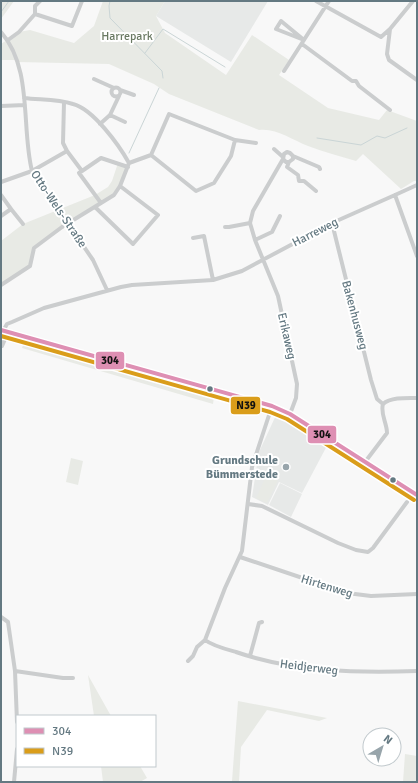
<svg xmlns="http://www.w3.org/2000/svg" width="418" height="783" viewBox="0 0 418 783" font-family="Signika,sans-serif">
<rect width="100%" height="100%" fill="#f8f8f8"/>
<path fill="#e7e9e8" d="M 165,1 L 268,1 L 231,62 L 156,16 Z
M 277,413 L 290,417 L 329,442 L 302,493 L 279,482 L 268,505 L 252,497 L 259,452 Z
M 280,483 L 302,494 L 291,517 L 269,505 Z"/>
<path fill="#e8eae5" d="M 1,1 L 14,1 L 1,19 Z
M 103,1 L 165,1 L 156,16 L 165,33 L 226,75 L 252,35 L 289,60 L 279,75 L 328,108 L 379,120 L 387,110 L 417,121 L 417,181 L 414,181 L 401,189 L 363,154 L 356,161 C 340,156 324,152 308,146 C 292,140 277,128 259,130 L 169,94 L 154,84 L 109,64 L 17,62 L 16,60 L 1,60 L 1,44 L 19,32 L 30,30 L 74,43 L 94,26 Z
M 118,163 L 128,167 L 114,195 L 34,248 L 30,266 L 1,285 L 1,241 L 23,224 L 95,195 L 108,187 L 112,181 Z
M 26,337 L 215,390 L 213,404 L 22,348 Z
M 71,458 L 83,461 L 78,485 L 66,482 Z
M 267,474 L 278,480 L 267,503 L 256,498 Z
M 88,675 L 111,716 L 94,716 Z
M 238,701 L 327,718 L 319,721 L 267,710 L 241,747 L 239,782 L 232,781 Z
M 405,754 L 417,756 L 417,782 L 403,782 Z
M 101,766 L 140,766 L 147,778 L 140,782 L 103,782 Z"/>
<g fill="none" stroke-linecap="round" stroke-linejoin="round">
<path stroke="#cad5d6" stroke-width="1" d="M 110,1 L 109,6 L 110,18 L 162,71 L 163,78
M 1,12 L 9,1
M 145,53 L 163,29 L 225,67
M 317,138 L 361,145 L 377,136 L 385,138 L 407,128
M 129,153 L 159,88"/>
<path stroke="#cbcdce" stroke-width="4" d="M 316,1 L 381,37 L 390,29 L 413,1
M 35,14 L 72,26 L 82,1
M 281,21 L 304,40 L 276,29 Z
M 390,29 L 387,54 L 389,60 L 417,80
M 1,32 C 33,68 21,128 32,171 L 93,260 L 107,290
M 8,40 L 19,32 L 35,14 L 35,6 L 40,1
M 302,44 L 352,81 L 356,81 L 359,86 L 390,110
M 284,71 L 329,1
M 94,79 L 114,88
M111.5 92a4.5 4.5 0 1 1 9 0a4.5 4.5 0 1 1-9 0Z
M 120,90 L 134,95
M 64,102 L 63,143 L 67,151 L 82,171 L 79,173 L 101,203
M 1,106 L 25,105
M 110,115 L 125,122
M 100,124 L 110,115 L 119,96
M 235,140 L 256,143
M 274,149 L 283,157
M 293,156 L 293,159 L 289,162 L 286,162 L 283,159 L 284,154 L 287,152 L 290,153 L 293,156 L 319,167 L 320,169
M 283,159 L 253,211 L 250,223 L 255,240 L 278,296 L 297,384 L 296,398 L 290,414
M 289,162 L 287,167 L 298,175 L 299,181 L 304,181 L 316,191
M 129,163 L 151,155 L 169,114 L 235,140 L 231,156 L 214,183 L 196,191 L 151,155
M 82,171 L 101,158 L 128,167
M 1,182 L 32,171 L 67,151
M 1,195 L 11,209 L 1,216
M 395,195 L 417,256
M 95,207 L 133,244 L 158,215 L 120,186
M 11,209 L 23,224
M 332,223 L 371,380 L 377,399 L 383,404
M 225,227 L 229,227 L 250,223
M 193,238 L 204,236 L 213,280
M 255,240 L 272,232 L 280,216
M 1,285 L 30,266 L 34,248 L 62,227 L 114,195 L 120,186 L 129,163 C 119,145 93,109 73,104 C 57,99 40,100 24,98
M 1,330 L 272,406 L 290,414 L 417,495
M 3,331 L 7,324 L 12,322 L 44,308 L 121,287 L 132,285 L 213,280 L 242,271 L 332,223 L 395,195 L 417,185
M 1,345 L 2,346 L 8,332
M 365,462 L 387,433 C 387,423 380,414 383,404 C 391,397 407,398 417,398
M 248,504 L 262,506 L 338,543 L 356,550 L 368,552 L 373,548 L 407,502
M 240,557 L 347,593 L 371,596 L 417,594
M 1,617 L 8,622 L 15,671 L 17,722
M 205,640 C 213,646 225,649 236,652 C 294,672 356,673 417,671
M 250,656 L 259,623 L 262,622
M 188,661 L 193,656 L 197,647 L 205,640 L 225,588 L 242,551 L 252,467 L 272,406
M 15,671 L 63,678 L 73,678
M 14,782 L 17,749"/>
<defs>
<path id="bus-1" d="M 1,330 L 272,406 L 290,414 L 417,495"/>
<path id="bus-2" d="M 1,336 L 270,412 L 287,419 L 414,500"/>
</defs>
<use href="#bus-1" stroke="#fff" stroke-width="7"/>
<use href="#bus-2" stroke="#fff" stroke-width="7"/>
<use href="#bus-1" stroke="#de8fb3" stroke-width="4"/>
<use href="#bus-2" stroke="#da9d1a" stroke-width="4"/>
</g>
<g fill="#647982" stroke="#fff" stroke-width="1.5">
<circle cx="210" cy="389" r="3.5"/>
<circle cx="393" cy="480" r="3.5"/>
</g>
<circle fill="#98a5ab" stroke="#fff" stroke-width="1.5" cx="286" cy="467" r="4"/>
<g text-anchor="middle" stroke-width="4" stroke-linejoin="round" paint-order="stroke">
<g font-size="12" fill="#6a7a63" stroke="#fff">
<text x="127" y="40">Harrepark</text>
</g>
<g font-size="12" fill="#647982" stroke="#fff">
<text transform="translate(59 209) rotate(56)" y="4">Otto-Wels-Straße</text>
<text transform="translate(315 232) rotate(-27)" y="4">Harreweg</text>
<text transform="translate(355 315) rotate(75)" y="4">Bakenhusweg</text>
<text transform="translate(287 336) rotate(77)" y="4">Erikaweg</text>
<text transform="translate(327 586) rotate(17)" y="4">Hirtenweg</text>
<text transform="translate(309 667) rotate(7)" y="4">Heidjerweg</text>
</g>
<g font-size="12" font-weight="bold" fill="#647982" stroke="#fff" text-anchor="end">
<text x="278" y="464">Grundschule<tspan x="278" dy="14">Bümmerstede</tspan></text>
</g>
</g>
<g stroke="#fff" stroke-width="1.5">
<rect x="95" y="351" width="30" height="19" rx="4" fill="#de8fb3"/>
<rect x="230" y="396" width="31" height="19" rx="4" fill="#da9d1a"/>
<rect x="307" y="425" width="30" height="19" rx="4" fill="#de8fb3"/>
</g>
<g font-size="11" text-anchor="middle" font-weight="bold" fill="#111">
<text x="110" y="364">304</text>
<text x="246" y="409">N39</text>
<text x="322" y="438">304</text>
</g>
<rect width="418" height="783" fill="none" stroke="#647982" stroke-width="4"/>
<rect x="16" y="715" width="140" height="52" fill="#ffffff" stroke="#c1c9cd"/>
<rect x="24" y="728" width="20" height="6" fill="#de8fb3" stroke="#c1c9cd"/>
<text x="52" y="735" font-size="12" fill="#647982">304</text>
<rect x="24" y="748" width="20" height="6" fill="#da9d1a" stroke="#c1c9cd"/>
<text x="52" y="755" font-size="12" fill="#647982">N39</text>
<g transform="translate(382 747) rotate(38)"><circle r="19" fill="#ffffff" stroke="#c1c9cd"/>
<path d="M0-3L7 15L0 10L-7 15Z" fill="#98a5ab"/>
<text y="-6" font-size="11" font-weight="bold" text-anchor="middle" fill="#647982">N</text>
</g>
</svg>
